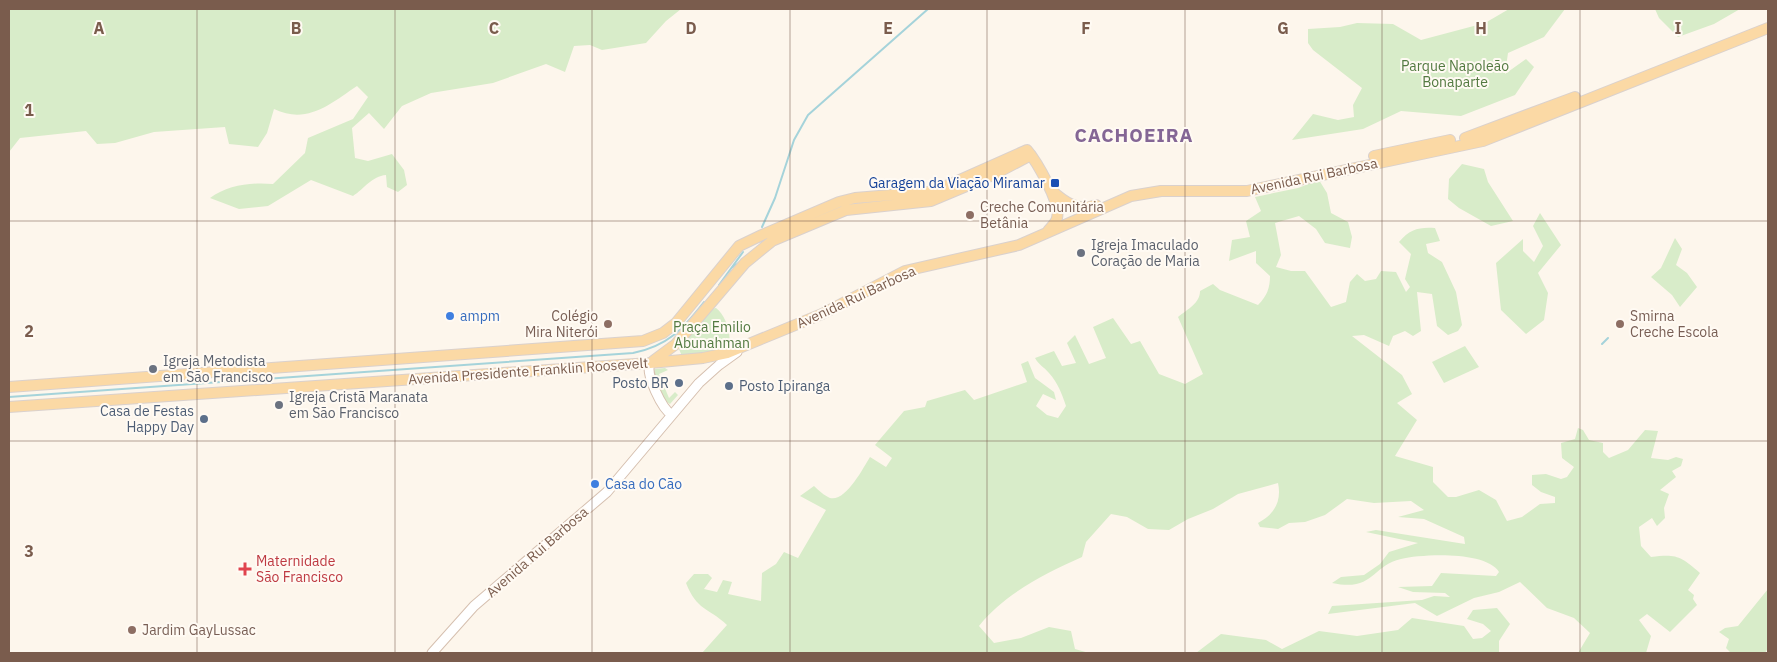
<svg xmlns="http://www.w3.org/2000/svg" width="1777" height="662" viewBox="0 0 1777 662" font-family="'IBM Plex Sans',sans-serif">
<rect width="100%" height="100%" fill="#fdf6ec"/>
<path fill="#d8ecc9" d="M 9,9 L 681,9 L 666,21 L 646,43 L 602,50 L 590,45 L 574,46 L 565,72 L 546,64 L 493,83 L 431,93 L 402,106 L 384,129 L 369,113 L 352,128 L 355,158 L 368,161 L 392,154 L 404,170 L 407,185 L 398,192 L 387,187 L 386,175 C 372,176 364,189 353,196 L 311,180 L 268,206 L 239,209 L 210,198 C 228,185 251,182 273,184 L 305,153 L 308,138 L 353,119 L 368,97 L 357,86 C 330,104 307,125 274,109 L 267,133 L 258,147 L 229,144 L 225,127 L 154,132 L 115,143 L 97,144 L 86,131 L 20,138 L 9,152 Z
M 1509,9 L 1565,9 L 1544,37 L 1508,53 L 1505,74 L 1526,59 L 1534,67 L 1515,95 L 1461,116 L 1401,111 L 1363,129 L 1292,140 L 1313,114 L 1338,120 L 1354,117 L 1353,105 L 1362,88 L 1313,50 L 1308,43 L 1308,29 L 1340,27 L 1357,23 L 1393,24 L 1421,40 L 1485,23 Z
M 1655,9 L 1740,9 L 1714,24 L 1678,37 L 1659,18 Z
M 1462,164 L 1484,169 L 1488,182 L 1513,221 L 1491,226 L 1459,208 L 1448,199 L 1449,179 Z
M 1319,180 L 1327,193 L 1331,213 L 1348,222 L 1352,237 L 1350,248 L 1325,243 L 1316,229 L 1299,216 L 1275,223 L 1281,255 L 1276,267 L 1291,271 L 1305,271 L 1331,307 L 1346,302 L 1350,282 L 1357,274 L 1365,281 L 1376,279 L 1381,271 L 1396,272 L 1406,292 L 1410,287 L 1405,279 L 1411,254 L 1399,242 C 1410,229 1419,227 1435,228 L 1440,241 L 1426,244 L 1428,253 L 1442,262 L 1456,292 L 1462,325 L 1458,331 L 1448,335 L 1437,326 L 1432,294 L 1417,292 L 1421,331 L 1413,336 L 1405,331 L 1393,336 L 1389,346 L 1364,335 L 1352,336 L 1402,375 L 1412,394 L 1397,403 L 1417,420 L 1395,456 L 1433,467 L 1433,482 L 1448,497 L 1456,497 L 1479,490 L 1496,500 L 1507,521 L 1522,517 L 1540,504 L 1555,503 L 1555,497 L 1541,492 L 1532,485 L 1532,475 L 1546,474 L 1561,479 L 1567,477 L 1574,467 L 1562,458 L 1561,443 L 1575,439 L 1578,428 L 1583,430 L 1589,440 L 1603,443 L 1603,452 L 1609,458 L 1628,450 L 1645,430 L 1658,431 L 1651,458 L 1668,460 L 1676,457 L 1683,459 L 1681,466 L 1672,471 L 1676,477 L 1660,490 L 1669,494 L 1664,508 L 1665,518 L 1657,526 L 1652,518 L 1639,527 L 1641,546 L 1651,557 C 1677,554 1680,556 1700,573 L 1688,590 L 1694,595 L 1693,599 L 1697,605 L 1670,632 L 1647,614 L 1639,620 L 1651,636 L 1646,653 L 1578,653 L 1590,633 L 1574,618 L 1547,608 L 1520,582 L 1499,592 L 1474,598 L 1437,616 L 1415,603 L 1328,614 L 1332,606 L 1422,600 L 1434,596 L 1450,597 L 1445,593 L 1413,592 L 1398,587 L 1432,586 L 1441,573 L 1496,576 L 1499,572 C 1486,551 1423,554 1401,559 C 1371,566 1374,592 1332,583 L 1341,577 L 1364,575 L 1380,564 L 1389,552 L 1418,543 L 1366,532 L 1376,530 L 1465,544 L 1464,537 L 1424,519 L 1398,517 L 1424,510 L 1411,501 L 1374,503 L 1347,499 L 1325,515 L 1305,522 L 1289,523 L 1278,529 L 1260,527 L 1258,523 C 1274,515 1282,501 1278,483 L 1238,494 L 1213,509 L 1188,519 L 1169,530 L 1148,529 L 1127,517 L 1111,514 L 1086,542 L 1082,557 C 1046,573 1004,594 979,626 L 994,643 L 1021,638 L 1049,627 L 1071,631 L 1075,649 L 1089,653 L 702,653 L 727,625 C 708,607 697,611 686,583 L 694,574 L 708,574 L 712,578 L 704,589 L 717,592 L 723,580 L 732,582 L 728,594 L 761,601 L 762,573 L 776,564 L 784,552 L 798,558 L 826,510 L 800,496 L 814,486 C 818,490 825,496 830,498 C 846,502 863,468 870,457 L 886,467 L 892,458 L 875,445 L 904,411 L 925,407 L 927,401 L 965,390 L 974,400 L 1027,382 L 1021,364 L 1028,361 L 1035,378 L 1054,392 L 1056,400 L 1043,394 L 1036,406 L 1047,415 L 1058,418 L 1066,406 C 1062,394 1058,383 1049,373 C 1044,367 1039,365 1035,358 L 1054,351 L 1062,366 L 1076,363 L 1067,343 L 1075,335 L 1089,364 L 1106,358 L 1093,327 L 1113,318 L 1131,344 L 1140,341 L 1159,374 L 1185,384 L 1203,374 L 1178,317 C 1188,309 1200,303 1200,291 L 1213,284 L 1220,290 L 1258,305 C 1267,296 1270,288 1270,276 L 1256,263 L 1256,251 L 1229,261 L 1232,240 L 1250,237 L 1246,221 L 1261,211 L 1255,197 L 1298,188 Z
M 1540,213 L 1561,245 L 1538,273 L 1548,293 L 1544,320 L 1526,334 L 1501,310 L 1496,263 L 1523,239 L 1523,251 L 1534,262 L 1543,246 L 1533,226 Z
M 1675,238 L 1682,249 L 1676,265 L 1687,273 L 1697,287 L 1680,307 L 1672,295 L 1651,277 L 1661,268 Z
M 716,308 C 725,314 733,336 728,346 L 712,353 L 682,356 L 678,347 L 711,309 Z
M 1465,346 L 1479,367 L 1444,383 L 1432,362 Z
M 665,368 L 668,370 L 659,374 L 669,398 L 675,392 L 678,395 L 670,404 L 665,401 L 653,374 L 655,369 Z
M 1768,589 L 1768,648 L 1765,653 L 1731,653 L 1726,648 L 1729,639 L 1719,632 L 1725,628 L 1738,626 Z
M 1497,608 L 1510,624 L 1499,641 L 1499,653 L 1196,653 L 1221,634 L 1266,640 L 1282,649 L 1319,631 L 1357,636 L 1398,630 L 1412,618 L 1464,626 L 1473,639 L 1482,638 L 1491,631 L 1483,624 L 1467,619 L 1473,610 Z"/>
<g fill="none" stroke-linecap="round" stroke-linejoin="round">
<path stroke="#a5d3da" stroke-width="2" d="M 762,227 L 775,198 L 794,140 L 808,115 L 928,9
M 733,267 L 740,262
M 719,285 L 743,252
M 1602,344 L 1608,338
M 9,397 L 633,353 C 668,346 683,329 704,302"/>
<defs>
<path id="secondary" d="M 650,363 C 645,374 662,409 672,415
M 432,653 L 474,606 L 607,492 L 699,383 L 719,365 L 737,352"/>
<path id="primary" d="M 1465,138 L 1575,97
M 1374,156 L 1450,140
M 1051,190 C 1064,202 1078,212 1096,205
M 653,361 L 676,344 L 745,263 L 772,241 L 846,210 L 931,201 L 993,175 L 1031,155
M 9,387 L 643,341 L 663,333 L 676,323 L 739,246 L 762,235 L 839,202 L 855,198 L 928,192 L 944,187 L 1027,150 C 1037,162 1061,203 1057,218 C 1056,223 1051,227 1048,231
M 9,407 L 650,363 L 703,358 L 727,353 L 822,314 L 905,271 L 1019,245 L 1131,196 L 1161,191 L 1247,191 L 1483,141 L 1768,28"/>
</defs>
<use href="#secondary" stroke="#d6c0b0" stroke-width="11"/>
<use href="#primary" stroke="#dad1cd" stroke-width="12"/>
<use href="#secondary" stroke="#fff" stroke-width="9"/>
<use href="#primary" stroke="#fbd9a5" stroke-width="10"/>
</g>
<path fill="none" stroke="#7a5c4d" stroke-width="1" stroke-opacity="0.55" d="M 197,9 L 197,653M 395,9 L 395,653M 592,9 L 592,653M 790,9 L 790,653M 987,9 L 987,653M 1185,9 L 1185,653M 1382,9 L 1382,653M 1580,9 L 1580,653M 9,221 L 1768,221M 9,441 L 1768,441"/>
<rect fill="#1a4fb4" stroke="#fffaf3" stroke-width="2" x="1050" y="178" width="10" height="10" rx="2.5"/>
<g fill="#8d6e63" stroke="#fffaf3" stroke-width="2">
<circle cx="970" cy="215" r="5"/>
<circle cx="608" cy="324" r="5"/>
<circle cx="1620" cy="324" r="5"/>
<circle cx="132" cy="630" r="5"/>
</g>
<g fill="#6b7280" stroke="#fffaf3" stroke-width="2">
<circle cx="1081" cy="253" r="5"/>
<circle cx="153" cy="369" r="5"/>
<circle cx="279" cy="405" r="5"/>
</g>
<g fill="#3f7fe0" stroke="#fffaf3" stroke-width="2">
<circle cx="450" cy="316" r="5"/>
<circle cx="595" cy="484" r="5"/>
</g>
<g fill="#5c6f8a" stroke="#fffaf3" stroke-width="2">
<circle cx="679" cy="383" r="5"/>
<circle cx="729" cy="386" r="5"/>
<circle cx="204" cy="419" r="5"/>
</g>
<path fill="#e0444e" stroke="#fffaf3" stroke-width="2" d="M242.5 561.5h5v5h5v5h-5v5h-5v-5h-5v-5h5z"/>
<g text-anchor="middle" stroke-width="4" stroke-linejoin="round" paint-order="stroke">
<g font-size="14" fill="#537a41" stroke="#fffaf3">
<text x="1455" y="71">Parque Napoleão<tspan x="1455" dy="16">Bonaparte</tspan></text>
<text x="712" y="332">Praça Emilio<tspan x="712" dy="16">Abunahman</tspan></text>
</g>
<g font-size="14" fill="#7a5c4d" stroke="#fffaf3">
<text transform="translate(1314 176) rotate(-12)" y="5">Avenida Rui Barbosa</text>
<text transform="translate(856 297) rotate(-25)" y="5">Avenida Rui Barbosa</text>
<text transform="translate(528 371) rotate(-4)" y="5">Avenida Presidente Franklin Roosevelt</text>
<text transform="translate(537 552) rotate(-41)" y="5">Avenida Rui Barbosa</text>
</g>
<g font-size="14" fill="#164399" stroke="#fffaf3" text-anchor="end">
<text x="1045" y="188">Garagem da Viação Miramar</text>
</g>
<g font-size="14" fill="#785e54" stroke="#fffaf3" text-anchor="start">
<text x="980" y="212">Creche Comunitária<tspan x="980" dy="16">Betânia</tspan></text>
<text x="598" y="321" text-anchor="end">Colégio<tspan x="598" dy="16">Mira Niterói</tspan></text>
<text x="1630" y="321">Smirna<tspan x="1630" dy="16">Creche Escola</tspan></text>
<text x="142" y="635">Jardim GayLussac</text>
</g>
<g font-size="14" fill="#5b616d" stroke="#fffaf3" text-anchor="start">
<text x="1091" y="250">Igreja Imaculado<tspan x="1091" dy="16">Coração de Maria</tspan></text>
<text x="163" y="366">Igreja Metodista<tspan x="163" dy="16">em São Francisco</tspan></text>
<text x="289" y="402">Igreja Cristã Maranata<tspan x="289" dy="16">em São Francisco</tspan></text>
</g>
<g font-size="14" fill="#366cbe" stroke="#fffaf3" text-anchor="start">
<text x="460" y="321">ampm</text>
<text x="605" y="489">Casa do Cão</text>
</g>
<g font-size="14" fill="#4e5e75" stroke="#fffaf3" text-anchor="end">
<text x="669" y="388">Posto BR</text>
<text x="739" y="391" text-anchor="start">Posto Ipiranga</text>
<text x="194" y="416">Casa de Festas<tspan x="194" dy="16">Happy Day</tspan></text>
</g>
<g font-size="14" fill="#be3a42" stroke="#fffaf3" text-anchor="start">
<text x="256" y="566">Maternidade<tspan x="256" dy="16">São Francisco</tspan></text>
</g>
<g font-size="19" font-weight="bold" letter-spacing="1" fill="#846695" stroke="#fffaf3">
<text x="1134" y="142">CACHOEIRA</text>
</g>
</g>
<g font-size="16" text-anchor="middle" font-weight="bold" fill="#7a5c4d" stroke="#fffaf3" stroke-width="4" stroke-linejoin="round" paint-order="stroke">
<text x="99" y="34">A</text>
<text x="296" y="34">B</text>
<text x="494" y="34">C</text>
<text x="691" y="34">D</text>
<text x="888" y="34">E</text>
<text x="1086" y="34">F</text>
<text x="1283" y="34">G</text>
<text x="1481" y="34">H</text>
<text x="1678" y="34">I</text>
<text x="29" y="116">1</text>
<text x="29" y="337">2</text>
<text x="29" y="557">3</text>
</g>
<rect width="1777" height="662" fill="none" stroke="#7a5c4d" stroke-width="20"/>
</svg>
